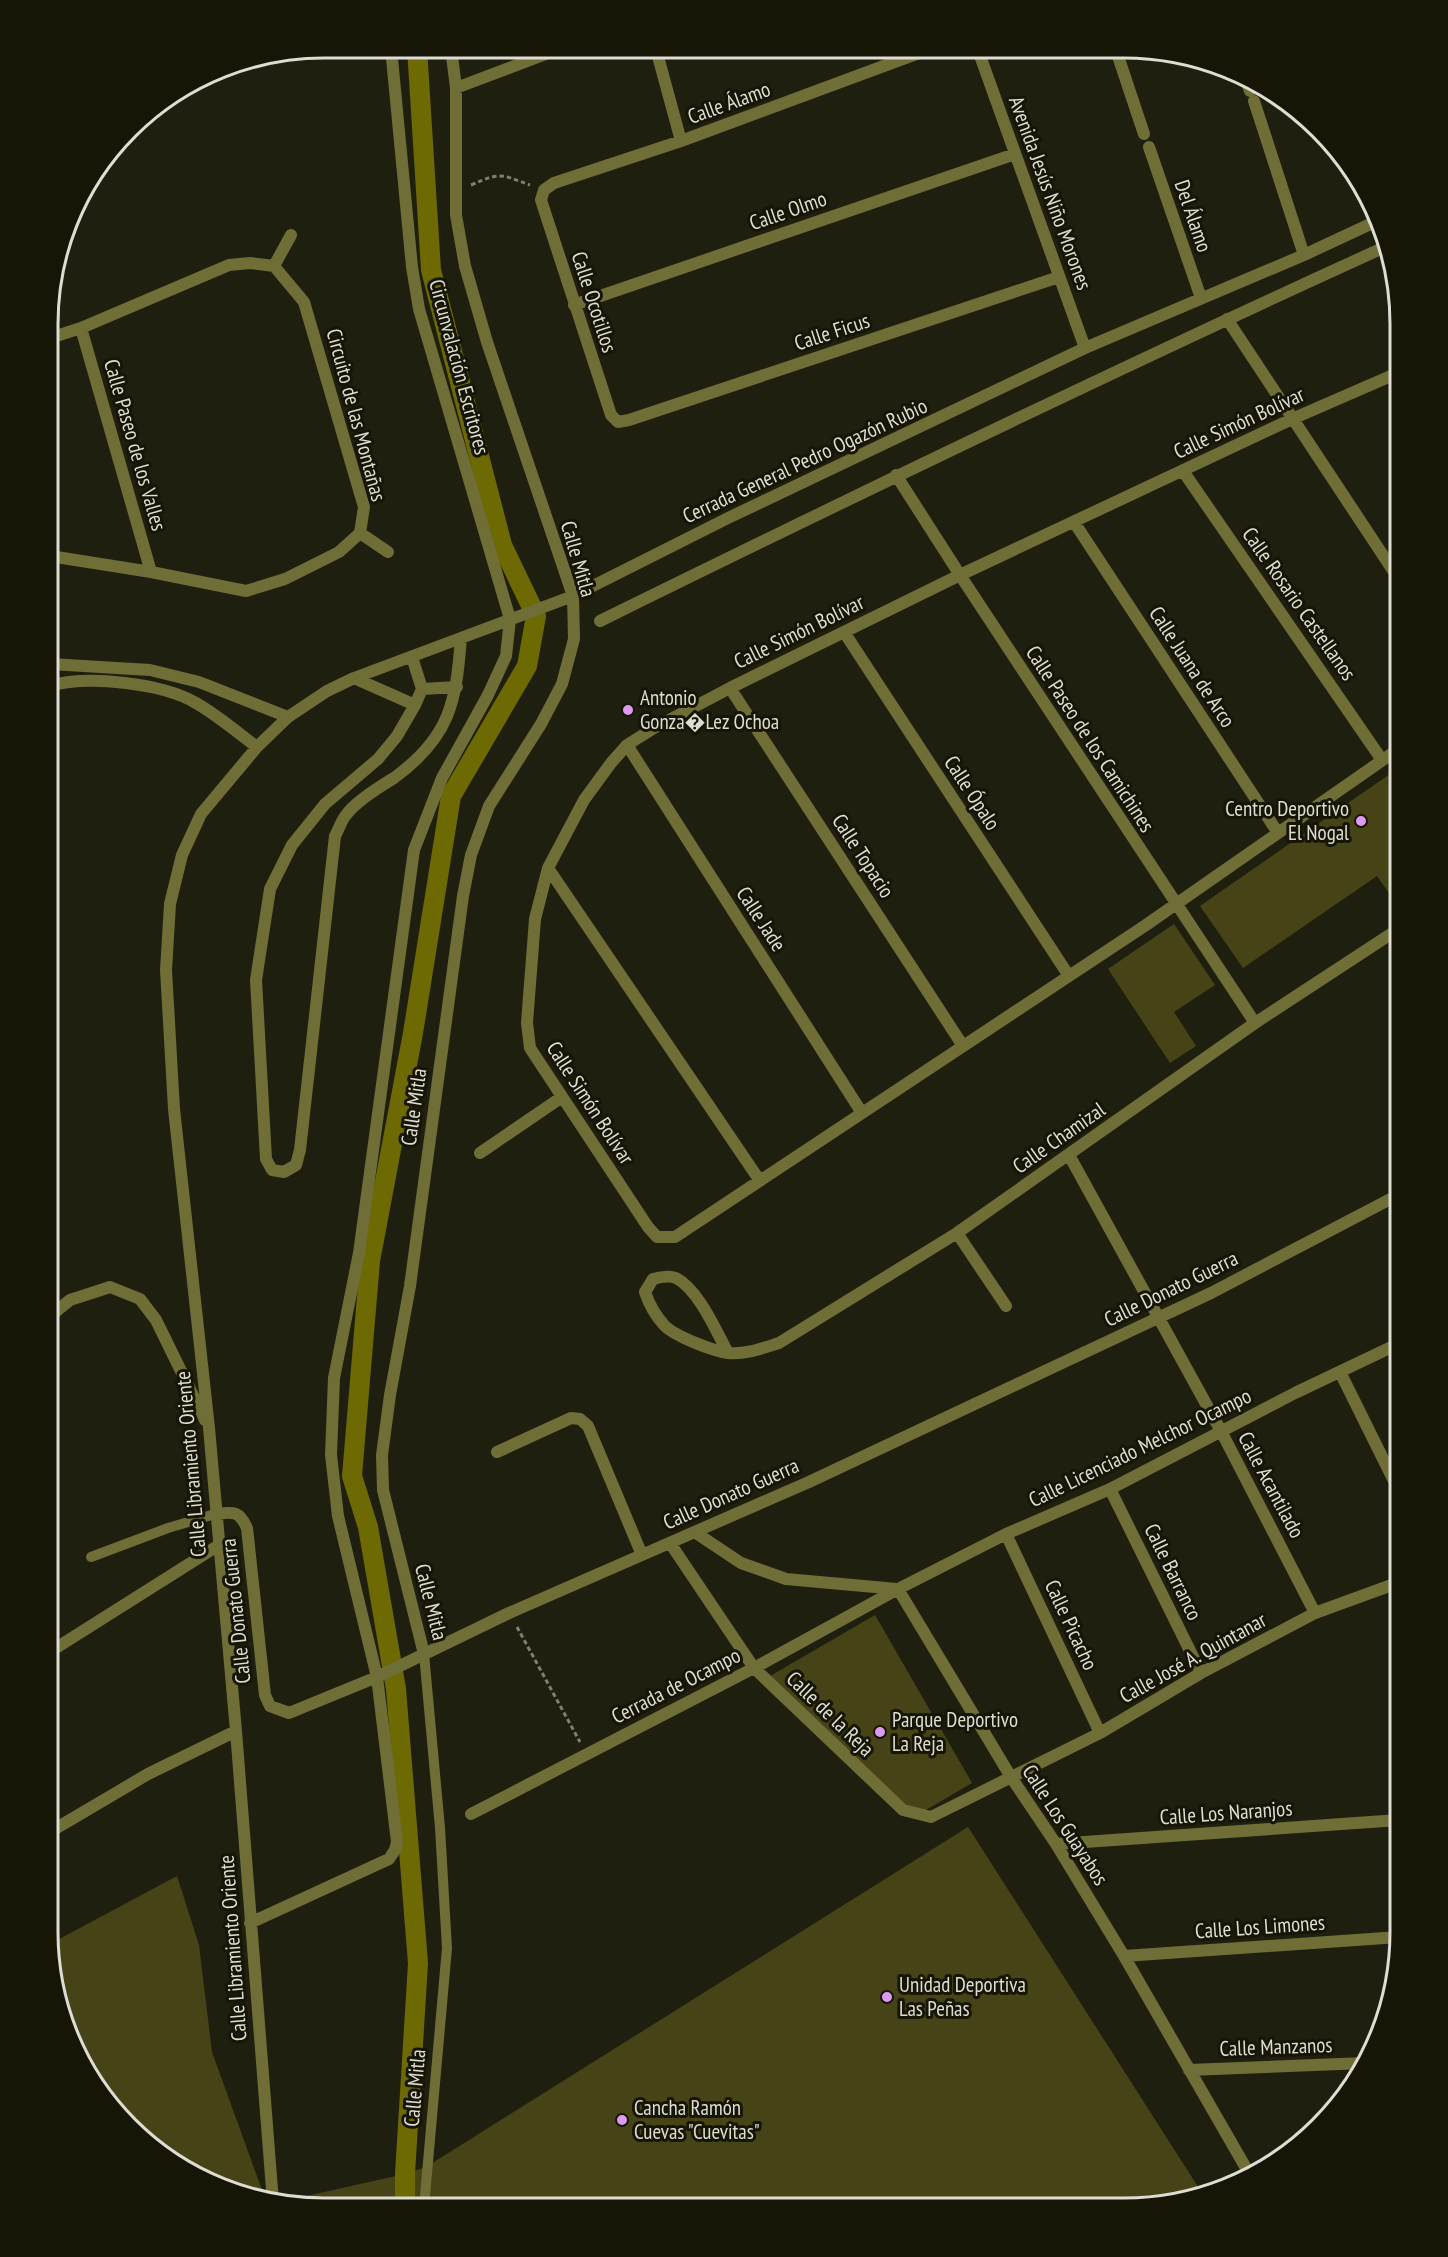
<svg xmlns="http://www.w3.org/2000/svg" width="1448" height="2257" viewBox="0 0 1448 2257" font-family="'PT Sans Narrow',sans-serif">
<rect width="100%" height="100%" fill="#1f1f0f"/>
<path fill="#464417" d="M 1400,767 L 1400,909 L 1377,876 L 1243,968 L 1200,906 Z
M 1174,924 L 1215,985 L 1174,1012 L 1196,1046 L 1170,1063 L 1108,969 Z
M 875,1615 L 972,1783 L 914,1817 L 760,1682 Z
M 968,1827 L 1202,2193 L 1124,2209 L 289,2207 L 275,2203 L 405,2174 L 426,2167 Z
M 177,1876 L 199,1945 L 212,2052 L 266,2201 L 219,2188 L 157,2152 L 105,2101 L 69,2039 L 50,1944 Z"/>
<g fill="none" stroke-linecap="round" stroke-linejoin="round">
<path stroke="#6d6903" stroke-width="20" d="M 405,2207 L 405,2174 L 418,1963 L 396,1689 L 368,1527 L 352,1476 L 370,1261 L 413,1033 L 451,796 L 527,666 L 536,616 L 502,545 L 431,270 L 417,48"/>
<path stroke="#7f7f72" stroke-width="3" stroke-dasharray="4.5 3" stroke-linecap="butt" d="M 471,185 C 501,172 500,174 530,185
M 517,1627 L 580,1742"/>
<path stroke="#6f6e37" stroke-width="10" d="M 91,1557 L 168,1528 L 215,1514
M 424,1654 L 440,1828 L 447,1948 L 424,2207"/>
<path stroke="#6f6e37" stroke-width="12" d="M 656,49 L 681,141
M 927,50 L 681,141 L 554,183 L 544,190 L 541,200 L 611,415 L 618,422 L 629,420 L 1059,277
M 978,50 L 1085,348
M 1116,50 L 1144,134
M 300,53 L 391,52
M 1246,79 L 1250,91
M 456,88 L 559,49
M 1254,101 L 1304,255
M 1149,147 L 1201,298
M 274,266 L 291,235
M 574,305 L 1015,154
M 1227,319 L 1400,581
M 81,328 L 151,572
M 1183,471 L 1382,760
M 896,475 L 960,575 L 1255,1023
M 1074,522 L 1278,833
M 360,533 L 388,552
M 50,556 L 151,572 L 246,591 L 285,579 L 339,552 L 360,533 L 364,507 L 304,302 L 274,266 L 250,263 L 229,265 L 81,328 L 50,338
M 600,621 C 860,493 1121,367 1385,247
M 844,632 L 1069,976
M 412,657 L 422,689 L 415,705 L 397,736 L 378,759 L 325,804 L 292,845 L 270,889 L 256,980 L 266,1159 L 272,1170 L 284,1172 L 296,1165 L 300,1150 L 335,836 C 339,829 341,821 346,815 C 356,801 379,787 394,778 C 450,737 456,703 461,638
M 50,664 L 150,670 L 199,682 L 288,717
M 354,678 L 415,705
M 50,686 C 87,675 162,683 196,703 C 217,715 237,732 257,747
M 730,688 L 963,1046
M 422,689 L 457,687
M 627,745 L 862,1113
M 1400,748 L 1146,925 L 675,1237 L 657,1237 L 648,1227 L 530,1048 L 527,1023 L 535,919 L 548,868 L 584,800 L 611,763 L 627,745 L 654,728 L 730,688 L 960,575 L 1292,419 L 1400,372
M 548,868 L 760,1181
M 480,1153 L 562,1097
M 1069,1155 L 1221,1431 L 1315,1613
M 957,1233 L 1006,1306
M 49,1317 L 70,1300 L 110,1287 L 140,1299 L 156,1320 L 205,1420
M 728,1353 C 716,1331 699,1290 676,1278 C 668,1275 660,1277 653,1279 L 645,1292 C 649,1304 655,1315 664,1325 C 674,1336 713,1351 728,1353 C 745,1355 763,1348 779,1343 L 957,1233 L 1255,1023 L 1400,928
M 1340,1372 L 1400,1493
M 497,1452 L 571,1418 L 580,1419 L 588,1426 L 642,1555
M 1110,1489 L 1201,1673
M 215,1514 C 233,1512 239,1510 247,1528 L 265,1695 L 270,1706 L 289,1713 L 377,1677 L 509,1613 L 809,1482 L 1211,1293 L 1400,1194
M 696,1533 L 741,1563 L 786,1579 L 897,1589
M 1006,1534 L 1100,1733
M 670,1543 L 754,1668 L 903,1810 L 931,1817 L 1100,1733 L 1201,1673 L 1315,1613 L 1400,1582
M 898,1589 L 1011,1777 L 1056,1844 L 1124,1956 L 1250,2175
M 48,1653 L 219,1545
M 424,1654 L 383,1490 L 382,1455 L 390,1395 L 410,1286 L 463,896 L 471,855 L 489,806 L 541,724 L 562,684 L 574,639 L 573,596 L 487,342 L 465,266 L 456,215 L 456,88 L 451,48
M 471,1814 L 754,1668 L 898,1589 L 1006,1534 L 1110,1489 L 1295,1393 L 1400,1343
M 48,1833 L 148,1774 L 236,1731
M 1056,1844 L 1399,1820
M 250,1923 L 389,1859 L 395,1850 L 397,1842 L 377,1677 L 338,1516 L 331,1455 L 334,1378 L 359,1253 L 414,850 L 442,778 L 488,695 L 506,656 L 510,619 L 419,309 L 412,267 L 391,48
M 1124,1956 L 1399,1937
M 1189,2070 L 1365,2063
M 273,2202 L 236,1731 L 209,1428 L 174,1109 L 166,970 L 170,904 L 182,855 L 201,814 L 257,747 L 288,717 L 327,691 L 354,678 L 573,596 L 726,519 L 1085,348 L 1304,255 L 1379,220"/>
</g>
<g fill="#dd99f3" stroke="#161506" stroke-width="2">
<circle cx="628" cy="710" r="6"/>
<circle cx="1361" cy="821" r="6"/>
<circle cx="880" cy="1732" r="6"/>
<circle cx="887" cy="1997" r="6"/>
<circle cx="622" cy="2120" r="6"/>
</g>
<g text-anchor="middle" stroke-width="6" stroke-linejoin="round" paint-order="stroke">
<g font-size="21" fill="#ddddd3" stroke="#161506">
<text transform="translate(729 103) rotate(-20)" y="7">Calle Álamo</text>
<text transform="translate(1050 193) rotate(70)" y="7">Avenida Jesús Niño Morones</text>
<text transform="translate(788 211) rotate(-19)" y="7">Calle Olmo</text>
<text transform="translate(1193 216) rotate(71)" y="7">Del Álamo</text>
<text transform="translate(594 302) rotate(72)" y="7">Calle Ocotillos</text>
<text transform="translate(832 332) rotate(-18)" y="7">Calle Ficus</text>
<text transform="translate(459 367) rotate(75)" y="7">Circunvalación Escritores</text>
<text transform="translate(356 415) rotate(75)" y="7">Circuito de las Montañas</text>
<text transform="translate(1239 423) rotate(-25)" y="7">Calle Simón Bolívar</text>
<text transform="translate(135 445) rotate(74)" y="7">Calle Paseo de los Valles</text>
<text transform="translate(805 461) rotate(-25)" y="7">Cerrada General Pedro Ogazón Rubio</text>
<text transform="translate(578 559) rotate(74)" y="7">Calle Mitla</text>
<text transform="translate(1299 604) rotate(55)" y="7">Calle Rosario Castellanos</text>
<text transform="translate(799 632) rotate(-26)" y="7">Calle Simón Bolívar</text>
<text transform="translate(1192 667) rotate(57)" y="7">Calle Juana de Arco</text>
<text transform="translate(1090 739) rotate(57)" y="7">Calle Paseo de los Camichines</text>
<text transform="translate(972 793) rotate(57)" y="7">Calle Ópalo</text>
<text transform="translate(863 856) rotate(57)" y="7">Calle Topacio</text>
<text transform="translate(761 919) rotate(57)" y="7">Calle Jade</text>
<text transform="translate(590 1103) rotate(57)" y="7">Calle Simón Bolívar</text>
<text transform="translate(414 1107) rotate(-82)" y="7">Calle Mitla</text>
<text transform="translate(1059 1138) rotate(-35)" y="7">Calle Chamizal</text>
<text transform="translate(1171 1289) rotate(-26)" y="7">Calle Donato Guerra</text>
<text transform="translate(1140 1448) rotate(-26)" y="7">Calle Licenciado Melchor Ocampo</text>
<text transform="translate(191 1464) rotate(-95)" y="7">Calle Libramiento Oriente</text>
<text transform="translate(1271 1485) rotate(62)" y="7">Calle Acantilado</text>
<text transform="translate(731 1494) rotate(-24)" y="7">Calle Donato Guerra</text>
<text transform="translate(1173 1572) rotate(64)" y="7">Calle Barranco</text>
<text transform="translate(431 1602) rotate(76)" y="7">Calle Mitla</text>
<text transform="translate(236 1611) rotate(-96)" y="7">Calle Donato Guerra</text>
<text transform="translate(1071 1625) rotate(65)" y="7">Calle Picacho</text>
<text transform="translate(1193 1658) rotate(-29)" y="7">Calle José A. Quintanar</text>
<text transform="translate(676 1686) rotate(-27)" y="7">Cerrada de Ocampo</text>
<text transform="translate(830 1714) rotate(44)" y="7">Calle de la Reja</text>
<text transform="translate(1226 1813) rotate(-4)" y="7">Calle Los Naranjos</text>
<text transform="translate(1065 1825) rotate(57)" y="7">Calle Los Guayabos</text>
<text transform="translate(1260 1927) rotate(-4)" y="7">Calle Los Limones</text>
<text transform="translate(233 1948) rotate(-94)" y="7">Calle Libramiento Oriente</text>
<text transform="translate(1276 2047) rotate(-2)" y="7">Calle Manzanos</text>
<text transform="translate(415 2088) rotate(-85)" y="7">Calle Mitla</text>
</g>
<g font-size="21" fill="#ddddd3" stroke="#161506" text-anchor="start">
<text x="640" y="705">Antonio<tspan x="640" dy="24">Gonza�Lez Ochoa</tspan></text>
<text x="1349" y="816" text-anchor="end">Centro Deportivo<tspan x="1349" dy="24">El Nogal</tspan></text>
<text x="892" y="1727">Parque Deportivo<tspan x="892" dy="24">La Reja</tspan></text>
<text x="899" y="1992">Unidad Deportiva<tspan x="899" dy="24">Las Peñas</tspan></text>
<text x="634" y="2115">Cancha Ramón<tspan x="634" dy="24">Cuevas "Cuevitas"</tspan></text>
</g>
</g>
<path d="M0 0H1448V2257H0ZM324 58H1124A266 266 0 0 1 1390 324V1932A266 266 0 0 1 1124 2198H324A266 266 0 0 1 58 1932V324A266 266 0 0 1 324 58Z" fill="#161506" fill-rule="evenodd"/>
<path fill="none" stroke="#ddddd3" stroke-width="3" d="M324 58H1124A266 266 0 0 1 1390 324V1932A266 266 0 0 1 1124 2198H324A266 266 0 0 1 58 1932V324A266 266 0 0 1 324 58Z"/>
</svg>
